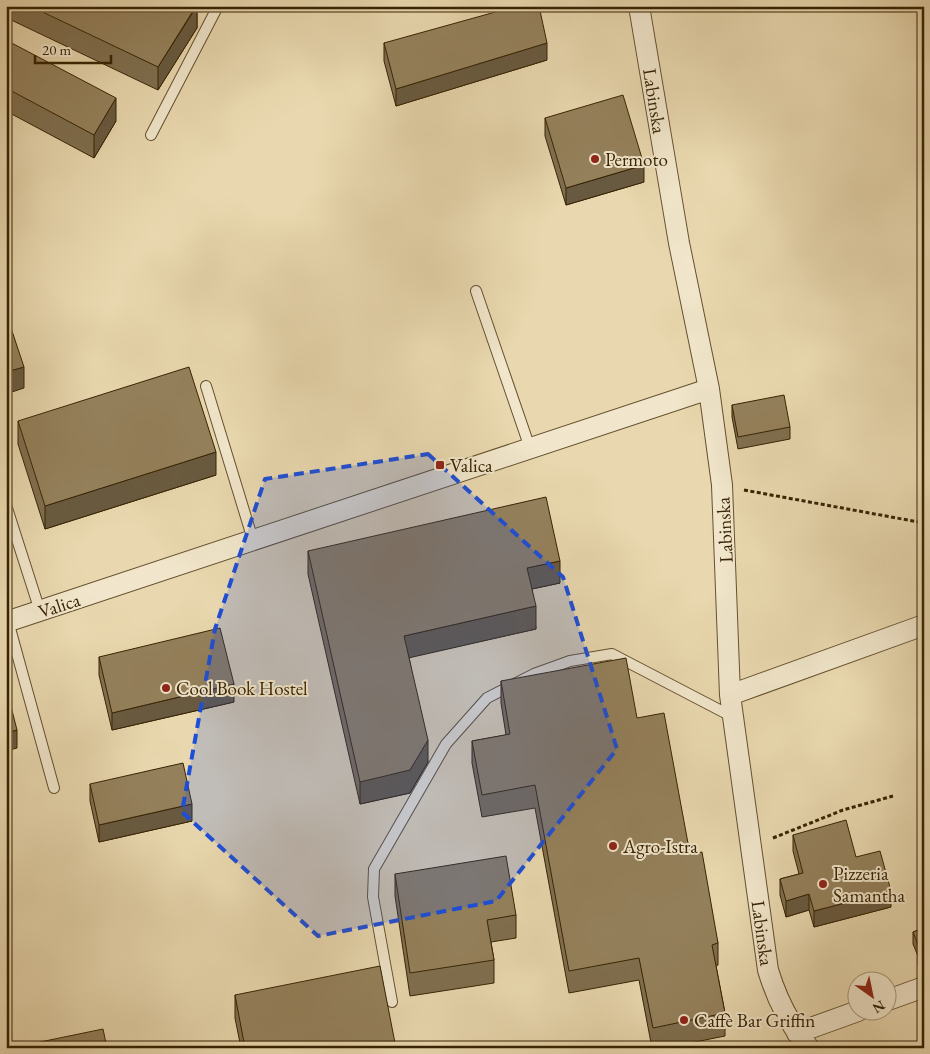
<svg xmlns="http://www.w3.org/2000/svg" width="930" height="1054" viewBox="0 0 930 1054" font-family="'EB Garamond',serif">
<rect width="100%" height="100%" fill="#e9d8af"/>
<filter id="stains"><feTurbulence type="fractalNoise" baseFrequency=".004" numOctaves="4"/><feColorMatrix values="0 0 0 0 .2 0 0 0 0 .09 0 0 0 0 .02 0 0 0 .5 -.17"/></filter>
<radialGradient id="worn" r=".72"><stop offset=".6" stop-color="#630" stop-opacity="0"/><stop offset="1" stop-color="#630" stop-opacity=".3"/></radialGradient>
<g fill="none" stroke-linecap="round" stroke-linejoin="round">
<defs>
<path id="service" d="M 151,135 L 218,6
M 476,291 L 530,448
M 206,386 L 253,540
M 6,505 L 40,611
M 8,621 L 54,788
M 392,1002 L 373,897 L 374,869 L 446,744 L 487,698 L 534,674 L 570,661 L 612,654 L 733,717"/>
<path id="minor" d="M 639,6 L 679,243 L 709,389 L 722,485 L 730,695 L 768,970 C 777,1000 789,1024 809,1048
M 6,622 L 709,389
M 730,695 L 924,625
M 888,1000 L 924,987
M 797,1033 L 858,1011"/>
</defs>
<use href="#service" stroke="#64502e" stroke-width="12"/>
<use href="#minor" stroke="#64502e" stroke-width="22"/>
<path stroke="#372303" stroke-width="3" stroke-dasharray="4 2.5" stroke-linecap="butt" d="M 744,490 L 924,523
M 773,838 L 843,810 L 893,796"/>
<use href="#service" stroke="#f1e6cb" stroke-width="10"/>
<use href="#minor" stroke="#f1e6cb" stroke-width="20"/>
</g>
<path fill="#7f6f4f" stroke="#372303" d="M 7,6 L 197,6 L 197,28 L 158,90 L 7,18 Z
M 6,40 L 116,121 L 94,158 L 6,111 Z
M 384,43 L 547,60 L 396,106 L 384,61 Z
M 545,118 L 644,182 L 566,205 L 545,136 Z
M 732,405 L 790,427 L 790,439 L 738,449 L 732,417 Z
M 18,421 L 216,475 L 45,529 L 18,444 Z
M 308,551 L 560,583 L 532,589 L 536,629 L 409,657 L 428,762 L 410,793 L 360,804 L 308,574 Z
M 99,657 L 234,702 L 112,730 L 99,675 Z
M 501,681 L 637,718 L 690,854 L 718,943 L 718,965 L 716,966 L 725,1013 L 725,1036 L 665,1048 L 652,1048 L 639,980 L 569,993 L 535,808 L 482,817 L 472,763 L 472,741 L 506,735 L 501,703 Z
M 90,784 L 192,821 L 99,842 L 90,801 Z
M 793,835 L 856,857 L 891,907 L 814,927 L 809,910 L 786,917 L 780,895 L 780,879 L 799,874 L 793,851 Z
M 395,874 L 516,915 L 516,938 L 491,942 L 494,960 L 494,983 L 410,996 L 395,896 Z
M 924,928 L 924,976 L 922,976 L 918,965 L 918,956 L 913,944 L 913,932 Z
M 235,995 L 396,1048 L 241,1048 L 235,1018 Z"/>
<path fill="#685a40" stroke="#372303" d="M 197,6 L 197,28 L 158,90 L 158,67 Z
M 547,43 L 547,60 L 396,106 L 396,89 Z
M 116,98 L 116,121 L 94,158 L 94,135 Z
M 644,165 L 644,182 L 566,205 L 566,188 Z
M 24,367 L 24,388 L 6,394 L 6,372 Z
M 216,452 L 216,475 L 45,529 L 45,506 Z
M 560,561 L 560,583 L 527,590 L 527,568 Z
M 536,606 L 536,629 L 404,659 L 404,636 Z
M 234,684 L 234,702 L 112,730 L 112,713 Z
M 17,730 L 17,748 L 6,751 L 6,733 Z
M 428,740 L 428,762 L 410,793 L 360,804 L 360,782 Z
M 192,804 L 192,821 L 99,842 L 99,825 Z
M 891,891 L 891,907 L 814,927 L 814,911 Z
M 809,894 L 809,910 L 786,917 L 786,901 Z"/>
<path fill="#94815c" stroke="#372303" d="M 30,6 L 196,6 L 158,67 Z
M 517,6 L 539,6 L 547,43 L 396,89 L 384,43 Z
M 6,40 L 116,98 L 94,135 L 6,88 Z
M 623,95 L 644,165 L 566,188 L 545,118 Z
M 6,313 L 24,367 L 6,372 Z
M 189,367 L 216,452 L 45,506 L 18,421 Z
M 784,395 L 790,427 L 738,437 L 732,405 Z
M 546,497 L 560,561 L 527,568 L 536,606 L 404,636 L 428,740 L 410,770 L 360,782 L 308,551 Z
M 220,628 L 234,684 L 112,713 L 99,657 Z
M 626,658 L 637,718 L 664,713 L 690,854 L 702,852 L 718,943 L 712,945 L 725,1013 L 653,1028 L 639,958 L 569,971 L 535,785 L 482,795 L 472,741 L 510,734 L 501,681 Z
M 7,691 L 17,730 L 6,733 L 6,691 Z
M 183,763 L 192,804 L 99,825 L 90,784 Z
M 846,820 L 856,857 L 880,851 L 891,891 L 814,911 L 809,894 L 786,901 L 780,879 L 803,873 L 793,835 Z
M 506,856 L 516,915 L 487,920 L 494,960 L 410,973 L 395,874 Z
M 924,928 L 924,964 L 922,964 L 918,953 L 921,952 L 913,932 Z
M 380,966 L 396,1048 L 245,1048 L 235,995 Z
M 103,1029 L 107,1048 L 11,1048 Z"/>
<path fill="#1d4ed8" fill-opacity="0.2" stroke="#1d4ed8" stroke-width="4" stroke-dasharray="10 6" stroke-linejoin="round" d="M 428,454 L 563,577 L 617,749 L 496,901 L 318,936 L 182,812 L 215,629 L 265,479 Z"/>
<g fill="#8f2418" stroke="#f1e6cb" stroke-width="2">
<circle cx="595" cy="159" r="5"/>
<rect x="435" y="460" width="10" height="10" rx="2.5"/>
<circle cx="166" cy="688" r="5"/>
<circle cx="613" cy="846" r="5"/>
<circle cx="823" cy="884" r="5"/>
<circle cx="684" cy="1020" r="5"/>
</g>
<g text-anchor="middle" stroke-width="4" stroke-linejoin="round" paint-order="stroke">
<g font-size="19" fill="#372303" stroke="#f1e6cb">
<text transform="translate(655 101) rotate(81)" y="7">Labinska</text>
<text transform="translate(724 530) rotate(-93)" y="7">Labinska</text>
<text transform="translate(59 605) rotate(-18)" y="7">Valica</text>
<text transform="translate(763 933) rotate(82)" y="7">Labinska</text>
</g>
<g font-size="19" fill="#372303" stroke="#f1e6cb" text-anchor="start">
<text x="605" y="166">Permoto</text>
<text x="450" y="472">Valica</text>
<text x="176" y="695">Cool Book Hostel</text>
<text x="623" y="853">Agro-Istra</text>
<text x="833" y="880">Pizzeria<tspan x="833" dy="22">Samantha</tspan></text>
<text x="694" y="1027">Caffè Bar Griffin</text>
</g>
</g>
<rect width="930" height="1054" fill="none" stroke="#e9d8af" stroke-width="25"/>
<rect x="8" y="8" width="915" height="1039" fill="none" stroke="#372303" stroke-width="2.5"/>
<rect x="12" y="12" width="905" height="1029" fill="none" stroke="#372303"/>
<g transform="translate(872 996) rotate(147)"><circle r="24" fill="#f1e6cb" stroke="#a7987b"/>
<path d="M0-4L9 19L0 12L-9 19Z" fill="#8f2418"/>
<text y="-8" font-size="14" font-weight="bold" text-anchor="middle" fill="#372303">N</text>
</g>
<path d="M35 55v8h76v-8" fill="none" stroke="#372303" stroke-width="2.5"/>
<text x="42" y="55" font-size="15" fill="#372303" stroke="#f1e6cb" stroke-width="4" paint-order="stroke">20 m</text>
<rect width="100%" height="100%" filter="url(#stains)"/>
<rect width="100%" height="100%" fill="url(#worn)"/>
</svg>
